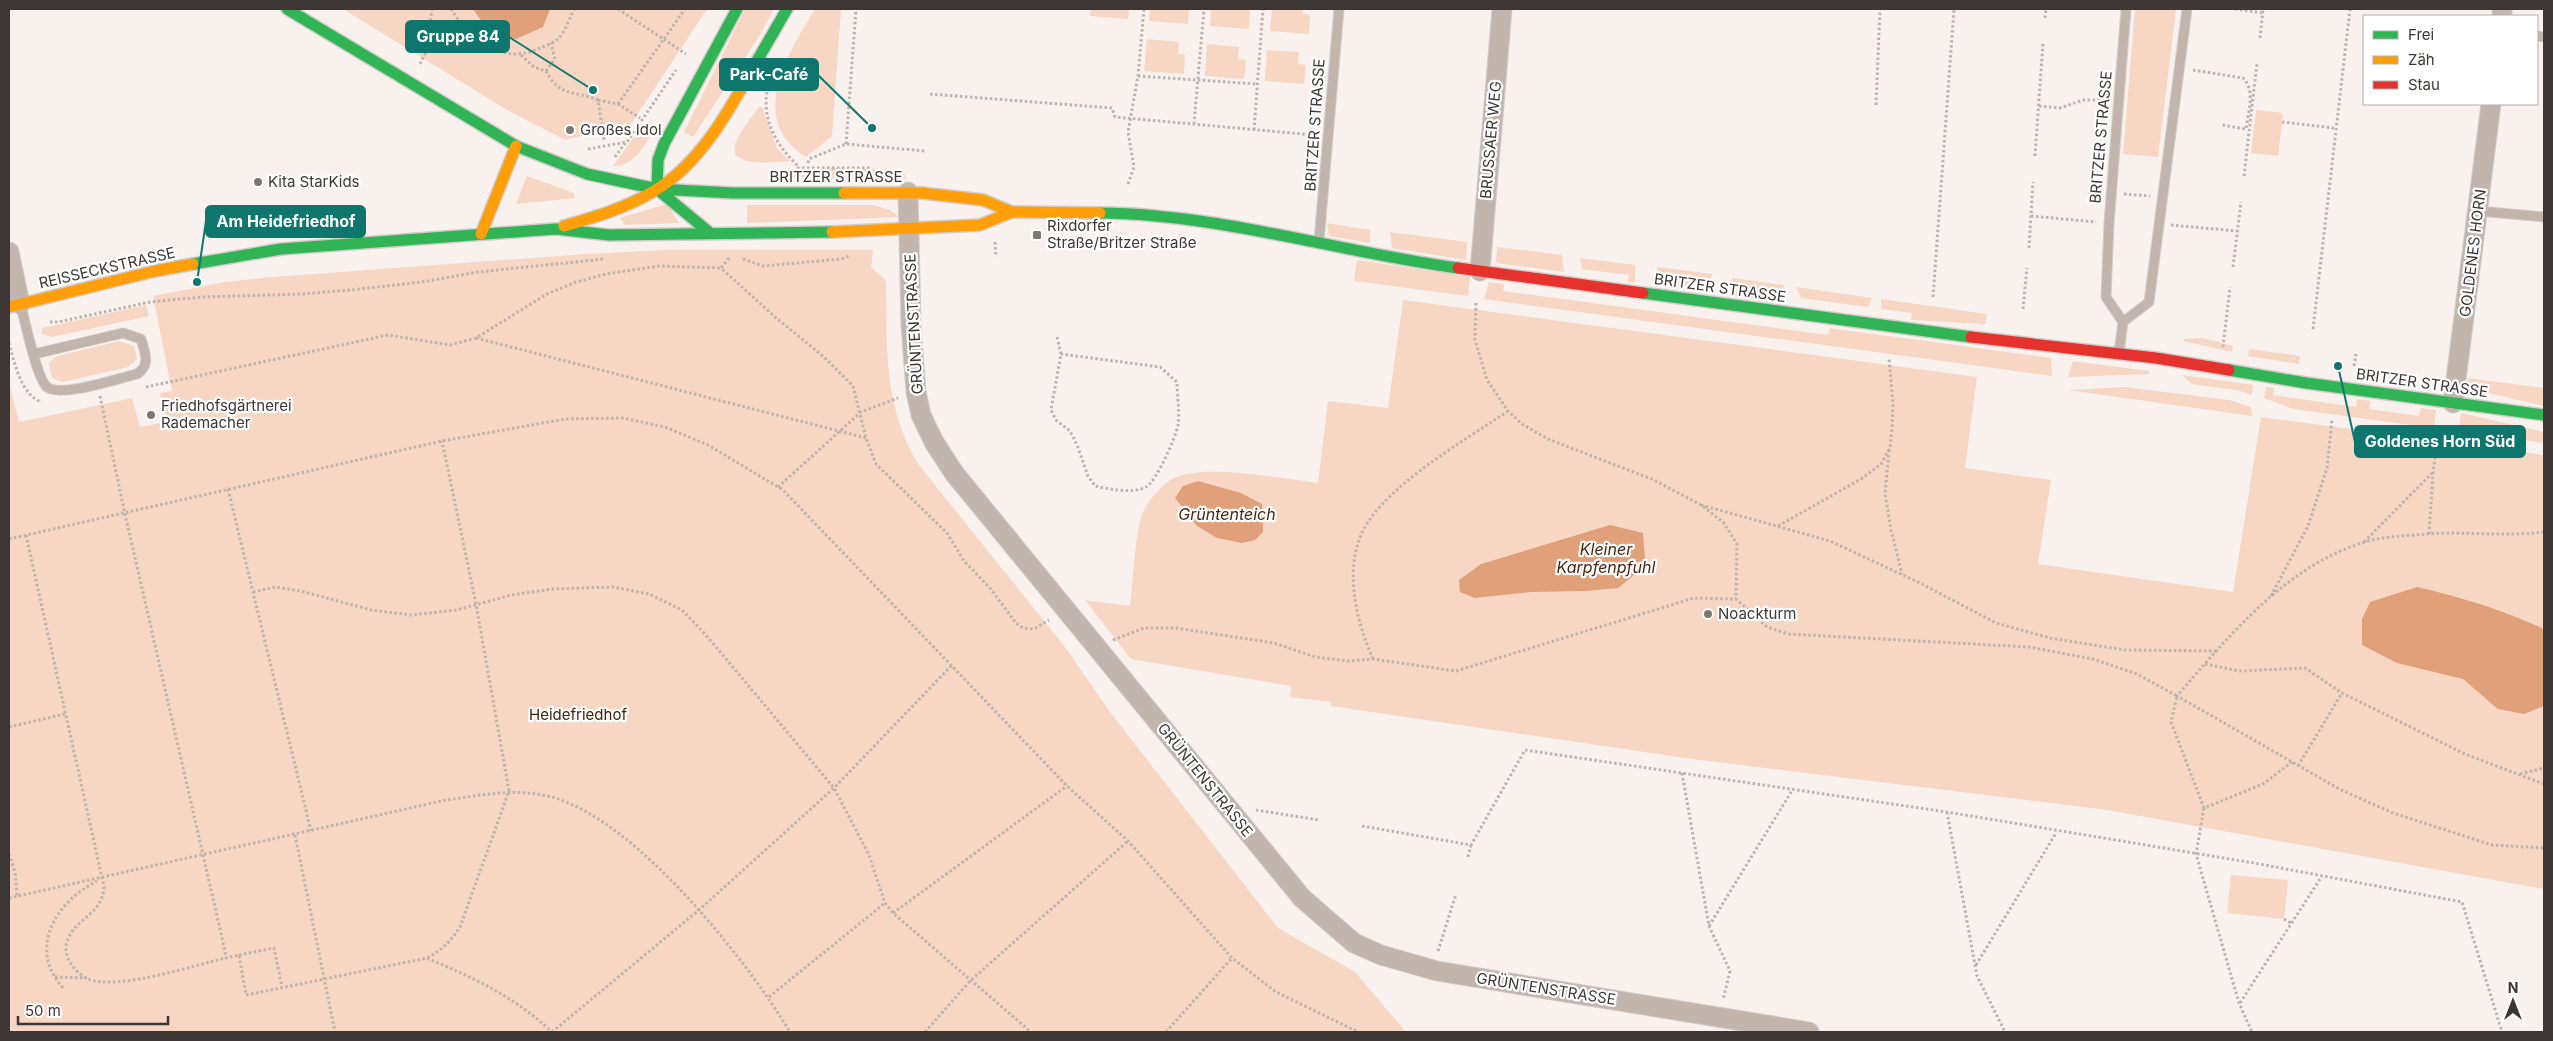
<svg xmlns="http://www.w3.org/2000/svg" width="2553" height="1041" viewBox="0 0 2553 1041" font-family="Inter,sans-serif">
<rect width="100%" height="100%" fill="#f9f1ee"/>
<path fill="#f7d6c4" d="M 343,9 L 707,9 L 631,124 L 565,140 L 507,110 Z
M 745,9 L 774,9 L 760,35 L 693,137 L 684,132 Z
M 815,9 L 841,9 L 832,136 L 806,157 C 746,119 788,54 815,9 Z
M 1091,9 L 1129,9 L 1128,19 L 1090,16 Z
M 1150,9 L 1189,9 L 1188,24 L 1149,21 Z
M 1211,9 L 1250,10 L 1249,29 L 1210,26 Z
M 1272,9 L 1303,9 L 1303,14 L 1310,15 L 1309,34 L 1270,31 Z
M 2135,9 L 2176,9 L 2158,157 L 2123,154 Z
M 1147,39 L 1179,42 L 1178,54 L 1185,55 L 1184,74 L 1144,71 Z
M 1207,44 L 1239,47 L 1238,59 L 1246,60 L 1244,79 L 1205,76 Z
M 1267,50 L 1299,52 L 1298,64 L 1306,65 L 1304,84 L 1265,81 Z
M 759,107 L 762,107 L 777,148 L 790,161 C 776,162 722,169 737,140 C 742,128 752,117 759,107 Z
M 2256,110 L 2283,113 L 2278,156 L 2251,153 Z
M 652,133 C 644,147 632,167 613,166 L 634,137 Z
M 823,168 L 897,169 L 904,172 L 906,179 L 766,177 Z
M 527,176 L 574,193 L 575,198 L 516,204 Z
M 667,204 L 679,223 L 625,225 L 620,218 Z
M 747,205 L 873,205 L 890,210 L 899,217 L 747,223 Z
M 1327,223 L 1370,230 L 1370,243 L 1329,236 Z
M 1390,232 L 1467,242 L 1466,260 L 1392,248 Z
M 1497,247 L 1562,255 L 1564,272 L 1496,263 Z
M 664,250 L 873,250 L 871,267 L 886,281 C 887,347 883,405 918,464 L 1065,647 L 1110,712 L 1278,928 L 1355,972 L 1406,1032 L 9,1032 L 9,382 L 19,422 L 132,398 L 140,427 L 166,422 L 160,393 L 172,391 L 153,296 L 225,282 L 272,277 L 587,254 Z
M 1580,258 L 1635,265 L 1635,283 L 1628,282 L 1629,275 L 1582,269 Z
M 1357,260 L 1470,277 L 1468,296 L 1354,281 Z
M 1657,267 L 1712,274 L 1707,292 L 1658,286 Z
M 1732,278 L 1784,285 L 1781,302 L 1731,296 Z
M 1489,282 L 1504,284 L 1503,291 L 1828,335 L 1830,328 L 2051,358 L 2052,376 L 1484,299 Z
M 1796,287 L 1872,298 L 1868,307 L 1801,298 Z
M 1881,299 L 1987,314 L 1985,324 L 1911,320 L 1912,313 L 1881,309 Z
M 1403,300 L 1977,377 L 1965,468 L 2051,480 L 2038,564 L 2233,592 L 2261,417 L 2544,455 L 2544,889 L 2107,810 L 1692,759 L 1331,706 L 1331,702 L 1290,697 L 1291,686 L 1131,659 L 1085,600 L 1130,606 C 1133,584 1135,529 1143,512 C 1149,500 1162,484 1174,478 C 1207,463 1282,479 1318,483 L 1328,401 L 1388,408 Z
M 146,305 L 149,316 L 52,337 L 42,334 L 42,328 Z
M 2203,338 L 2233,346 L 2232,352 L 2184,341 L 2184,339 Z
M 119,341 L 134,346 L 137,359 L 128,367 L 63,382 L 52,378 L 49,363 L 57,356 Z
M 2249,349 L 2300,356 L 2299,364 L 2248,356 Z
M 2073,361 L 2149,371 L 2149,374 L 2068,377 Z
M 2182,375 L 2253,385 L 2252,395 L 2237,390 L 2192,384 Z
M 2468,378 L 2544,388 L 2544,406 L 2467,388 Z
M 2125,387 L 2229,400 L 2251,407 L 2252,416 L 2068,390 Z
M 2266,387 L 2274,388 L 2273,395 L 2356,407 L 2357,399 L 2370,401 L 2369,409 L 2419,416 L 2421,408 L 2436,410 L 2434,428 L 2293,409 L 2264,398 Z
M 2461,413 L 2544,432 L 2544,443 L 2459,431 Z
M 2231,875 L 2288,880 L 2284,919 L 2227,913 Z"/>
<path fill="#e0a17a" d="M 473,9 L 550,9 L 543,27 L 516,39 L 490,33 Z
M 1198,481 L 1241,493 L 1262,504 L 1263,532 L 1255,540 L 1242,543 L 1217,538 L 1197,526 L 1175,498 L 1183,486 Z
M 1610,525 L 1643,533 L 1645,559 L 1633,576 L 1618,588 L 1586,591 L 1531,592 L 1475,598 L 1460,592 L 1459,580 L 1481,564 Z
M 2417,587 C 2464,598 2500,609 2544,629 L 2544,706 L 2524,714 L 2498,709 L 2463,679 L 2397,663 L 2362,645 L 2362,619 L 2370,602 Z"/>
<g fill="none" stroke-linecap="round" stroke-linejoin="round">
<defs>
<path id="lane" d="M 2537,36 L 2544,37
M 2478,211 L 2544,217
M 1319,241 L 1339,9
M 21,306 C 25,321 37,379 47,387 C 61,398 119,378 137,374 C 151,365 145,353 141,339 L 123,333 L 34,354
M 2123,322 L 2149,302 L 2187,9
M 2119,353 L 2123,322 L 2106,297 L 2109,223 L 2126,9"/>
<path id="street" d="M 2502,16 L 2502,9
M 908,192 L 911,325 L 916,392 L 921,415 L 934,442 L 954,473 L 1302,898 L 1354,943 L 1381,955 L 1437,971 L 1809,1032
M 9,252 L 20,304
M 1480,271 L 1502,9
M 2453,403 L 2491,104"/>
<path id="fast" d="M 287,9 L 516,146 L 587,174 L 657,189 L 733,193 L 844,193
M 754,66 L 787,9
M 657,189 L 658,160 L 664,144 L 737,9
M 657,189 L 710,233
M 1100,213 C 1221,214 1338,252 1458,268
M 193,264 L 281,249 L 556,229 L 609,235 L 832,232
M 1643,293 L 1971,337
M 2229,370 L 2306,383 L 2544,415"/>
<path id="slow" d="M 844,193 L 922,193 L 983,200 L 1012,212 L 1100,213
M 564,226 C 595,217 626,208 654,191 C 700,164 729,111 754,66
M 832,232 L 980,225 L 1012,212
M 481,234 L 516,146
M 9,307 L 155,271 L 193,264"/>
<path id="jam" d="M 1458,268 L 1643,293
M 1971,337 L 2156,358 L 2229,370"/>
</defs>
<use href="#lane" stroke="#d2cdca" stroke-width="11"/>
<use href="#street" stroke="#d2cdca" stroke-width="21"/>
<use href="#fast" stroke="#d2cdca" stroke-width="14"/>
<use href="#slow" stroke="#d2cdca" stroke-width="14"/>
<use href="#jam" stroke="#d2cdca" stroke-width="14"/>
<path stroke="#beb4ae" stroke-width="3" stroke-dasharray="2.5 2.5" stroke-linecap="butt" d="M 451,9 C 471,40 502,66 540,48 C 546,46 553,43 558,39 C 565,32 570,18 574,9
M 618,9 L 686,54
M 2235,9 L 2263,13
M 2045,18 L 2046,9
M 2260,38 L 2263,9
M 521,55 L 534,67 L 546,71
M 420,64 L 426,52 L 432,9
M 2193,70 L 2243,78 C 2256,91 2248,112 2246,129 L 2222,125
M 546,71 C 560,98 574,90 598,100 L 604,140
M 546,71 L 555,59 L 551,43
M 1138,76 L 1257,84
M 767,92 C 762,122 778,147 799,167
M 930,94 L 1112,108 L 1115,117 L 1314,135
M 598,100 L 618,104 L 640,118
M 618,104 L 685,9
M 1876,105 L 1880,9
M 2039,106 L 2060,108 L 2083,100 L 2107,100
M 2282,122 L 2334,128
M 1194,124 L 1204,9
M 1254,130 L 1263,9
M 846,144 L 856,9
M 588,149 L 627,142 L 676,70
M 2035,156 L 2043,43
M 615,157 L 626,142
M 808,163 L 809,159 L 846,144 L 925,151
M 797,168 L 870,168
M 2244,176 L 2257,63
M 1128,184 L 1134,167 L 1128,132 L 1138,76 L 1144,9
M 2124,194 L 2150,196
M 2031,216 L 2096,222
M 2171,225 L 2237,231
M 995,242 L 996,257
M 2029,248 L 2033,182
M 729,258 L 721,268 L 775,317 L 824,357 L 853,386 L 866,438 L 876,464 L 947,533 L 964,561 L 990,588 L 1016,623 L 1023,628 L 1034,629 L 1049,620
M 743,259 L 763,266 L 841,259 L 849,256
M 2233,267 L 2241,202
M 1933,297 L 1954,9
M 1476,303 L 1475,340 L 1487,380 L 1508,411 L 1522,424 L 1548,439 L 1654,480 L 1701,505 L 1723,522 L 1737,544 L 1736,599
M 2023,309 L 2027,268
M 50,322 L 58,322 L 150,302 L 202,297 L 302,294 L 350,290 L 422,282 L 478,272 L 604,259
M 2313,329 L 2350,9
M 1057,337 L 1061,354 L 1051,410 L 1056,420 L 1070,431 L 1077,445 L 1088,476 L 1095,486 C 1109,489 1132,494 1146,487 C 1156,482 1176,437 1178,425 C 1180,412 1177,396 1177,382 L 1160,367 L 1061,354
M 476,338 L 866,438
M 9,343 C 14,361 21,396 42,402
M 2223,347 L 2230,287
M 2354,366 L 2356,354
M 146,387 L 388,335 L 450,345 L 476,338 L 547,294 L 576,282 L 606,274 L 659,266 L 721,268
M 100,396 L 125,514 L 225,951 L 226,958 L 239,955 L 246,995 L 427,958 C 442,950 451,941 460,927 L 509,791 L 476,604 L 442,441
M 1889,450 L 1885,494 L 1891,530 L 1902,574
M 778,487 L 861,412 L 898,398
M 228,489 L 311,831
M 1701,505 L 1830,541 L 1920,583 L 1996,623 L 2050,638 L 2125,650 L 2217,651
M 1778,526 L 1861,479 L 1881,464 L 1890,448 L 1892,429 L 1893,404 L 1889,359
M 2544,532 C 2505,537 2465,531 2426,534 C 2406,536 2382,536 2362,543 C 2285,567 2228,637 2177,696 L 2341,790 L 2393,813 L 2492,845 L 2544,848
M 2429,534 L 2433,473 L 2438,434
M 26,535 L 104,887 C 102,915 76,918 68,939 C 64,947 66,957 71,964 C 75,970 82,976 88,979 C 118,991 194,965 226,958
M 9,539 L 442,441 L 565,419 L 623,418 L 665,427 L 708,445 L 783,490 L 1067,786 L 1128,841 L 1232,958 L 1276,992 L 1358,1032
M 2364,542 L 2432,473
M 253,592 L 275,587 L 301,591 L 371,610 L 411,615 L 456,610 L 512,595 L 552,589 L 613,587 L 649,594 L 682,610 L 706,635 L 834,788 L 869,855 L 885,903 L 893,913 L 1031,1032
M 2271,596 L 2308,526 L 2327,468 L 2332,420
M 1113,640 L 1144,628 L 1176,628 L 1274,643 L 1315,657 L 1348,661 L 1373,659 L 1456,671 L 1694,598 L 1736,599 L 1767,627 L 1788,634 L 2029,647 L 2093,659 L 2137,674 L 2177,696 L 2171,722 L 2204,808 L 2263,784 L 2292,762
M 1373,659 C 1357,623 1346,578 1359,540 C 1376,490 1466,440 1508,411
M 2205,664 L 2239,671 L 2305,668 L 2342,693 L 2465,754 L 2544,784
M 9,727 L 65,714
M 2298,766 L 2342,693
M 1682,773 L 1709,926 L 1730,971 L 1723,1000
M 2520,774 L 2544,768
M 2204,808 L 2196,854 L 2239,1003 L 2252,1032
M 1256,810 L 1319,820
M 1947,812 L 1977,976 L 2005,1032
M 1362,826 L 1471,845 L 1525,750 L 1947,812 L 2254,863 L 2462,902 L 2502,1032
M 295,835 L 335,1032
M 9,854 L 15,872 L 17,896
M 1468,857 L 1471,845
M 9,898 L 446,800 C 482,795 519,787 555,798 C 638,823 746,959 790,1032
M 893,913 L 1067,786
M 2284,919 L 2291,923
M 1709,926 L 1793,789
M 1438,951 L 1456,894
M 239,955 L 274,948 L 282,987
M 427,958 C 474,978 515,997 552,1032
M 1976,965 L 2056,833
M 55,977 L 87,978
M 63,988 C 27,948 56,902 97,881
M 769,997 L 885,903
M 2240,1003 L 2322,876
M 552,1032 L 699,910 L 834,788 L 952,665
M 925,1032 L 970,981 L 1128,841
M 1166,1032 L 1232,958"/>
<use href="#lane" stroke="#c2b5ad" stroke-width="9"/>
<use href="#street" stroke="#c2b5ad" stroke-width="19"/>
<use href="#fast" stroke="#30b455" stroke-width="11"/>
<use href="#slow" stroke="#ff9f0a" stroke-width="11"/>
<use href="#jam" stroke="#e5322d" stroke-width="11"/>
</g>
<g fill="#7e7875" stroke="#fff" stroke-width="2">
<circle cx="570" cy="130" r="5"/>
<circle cx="258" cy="182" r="5"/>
<rect x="1032" y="230" width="10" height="10" rx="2.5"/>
<circle cx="151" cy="415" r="5"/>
<circle cx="1708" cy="614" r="5"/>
</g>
<g text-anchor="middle" stroke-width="4.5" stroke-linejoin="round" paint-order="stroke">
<g font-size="15" fill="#3c3734" stroke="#fff">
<text transform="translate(1315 125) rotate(-86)" y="5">BRITZER STRASSE</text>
<text transform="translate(2101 137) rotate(-85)" y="5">BRITZER STRASSE</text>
<text transform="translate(1491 140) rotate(-85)" y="5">BRUSSAER WEG</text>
<text x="836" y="182">BRITZER STRASSE</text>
<text transform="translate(2473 253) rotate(-83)" y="5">GOLDENES HORN</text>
<text transform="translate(107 268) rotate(-13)" y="5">REISSECKSTRASSE</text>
<text transform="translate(1720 288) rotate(8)" y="5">BRITZER STRASSE</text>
<text transform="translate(914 324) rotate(-93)" y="5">GRÜNTENSTRASSE</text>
<text transform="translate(2422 383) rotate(8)" y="5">BRITZER STRASSE</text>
<text transform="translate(1205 780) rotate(51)" y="5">GRÜNTENSTRASSE</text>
<text transform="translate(1546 989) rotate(9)" y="5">GRÜNTENSTRASSE</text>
</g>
<g font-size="15" fill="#3c3734" stroke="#fff" text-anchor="start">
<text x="580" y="135">Großes Idol</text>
<text x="268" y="187">Kita StarKids</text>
<text x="1047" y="231">Rixdorfer<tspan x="1047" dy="17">Straße/Britzer Straße</tspan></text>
<text x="161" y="411">Friedhofsgärtnerei<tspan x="161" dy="17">Rademacher</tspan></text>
<text x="1718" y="619">Noackturm</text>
</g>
<g font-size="15" fill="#432109" stroke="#fff">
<text x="578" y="720">Heidefriedhof</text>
</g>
<g font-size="16" font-style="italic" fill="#49260f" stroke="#fff">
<text x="1227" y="520">Grüntenteich</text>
<text x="1606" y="555">Kleiner<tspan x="1606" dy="18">Karpfenpfuhl</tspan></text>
</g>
</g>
<path fill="none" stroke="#0f766e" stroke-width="2" d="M593 90L509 37M872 128L818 75M197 282L206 221M2338 366L2355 442"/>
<g fill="#0f766e" stroke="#fff" stroke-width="2">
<circle cx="593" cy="90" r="5"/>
<circle cx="872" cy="128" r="5"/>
<circle cx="197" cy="282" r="5"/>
<circle cx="2338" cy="366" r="5"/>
</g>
<g fill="#0f766e" stroke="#0f766e" stroke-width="2">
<rect x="406" y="21" width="103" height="31" rx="5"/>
<rect x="720" y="59" width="98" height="31" rx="5"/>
<rect x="206" y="206" width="159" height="31" rx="5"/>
<rect x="2355" y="426" width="170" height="31" rx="5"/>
</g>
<g font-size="16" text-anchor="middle" font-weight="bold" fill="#fff">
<text x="458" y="42">Gruppe 84</text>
<text x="769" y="80">Park-Café</text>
<text x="286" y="227">Am Heidefriedhof</text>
<text x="2440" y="447">Goldenes Horn Süd</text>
</g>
<rect width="2553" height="1041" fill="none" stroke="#3c3734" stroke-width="20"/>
<rect x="2363" y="15" width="175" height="90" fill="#ffffff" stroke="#b1afae"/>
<rect x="2373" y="31" width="25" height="8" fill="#30b455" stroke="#b1afae"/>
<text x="2408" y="40" font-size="15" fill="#3c3734">Frei</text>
<rect x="2373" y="56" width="25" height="8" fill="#ff9f0a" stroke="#b1afae"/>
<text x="2408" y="65" font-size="15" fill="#3c3734">Zäh</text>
<rect x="2373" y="81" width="25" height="8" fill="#e5322d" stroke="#b1afae"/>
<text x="2408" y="90" font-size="15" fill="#3c3734">Stau</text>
<g transform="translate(2513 1001)" stroke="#ffffff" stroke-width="4" paint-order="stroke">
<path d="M0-4L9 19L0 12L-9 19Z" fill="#3c3734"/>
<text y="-8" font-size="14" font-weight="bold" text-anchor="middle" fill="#3c3734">N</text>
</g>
<path d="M18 1016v8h150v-8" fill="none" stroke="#3c3734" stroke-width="2.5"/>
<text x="25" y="1016" font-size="15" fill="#3c3734" stroke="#ffffff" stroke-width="4" paint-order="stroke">50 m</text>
</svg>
